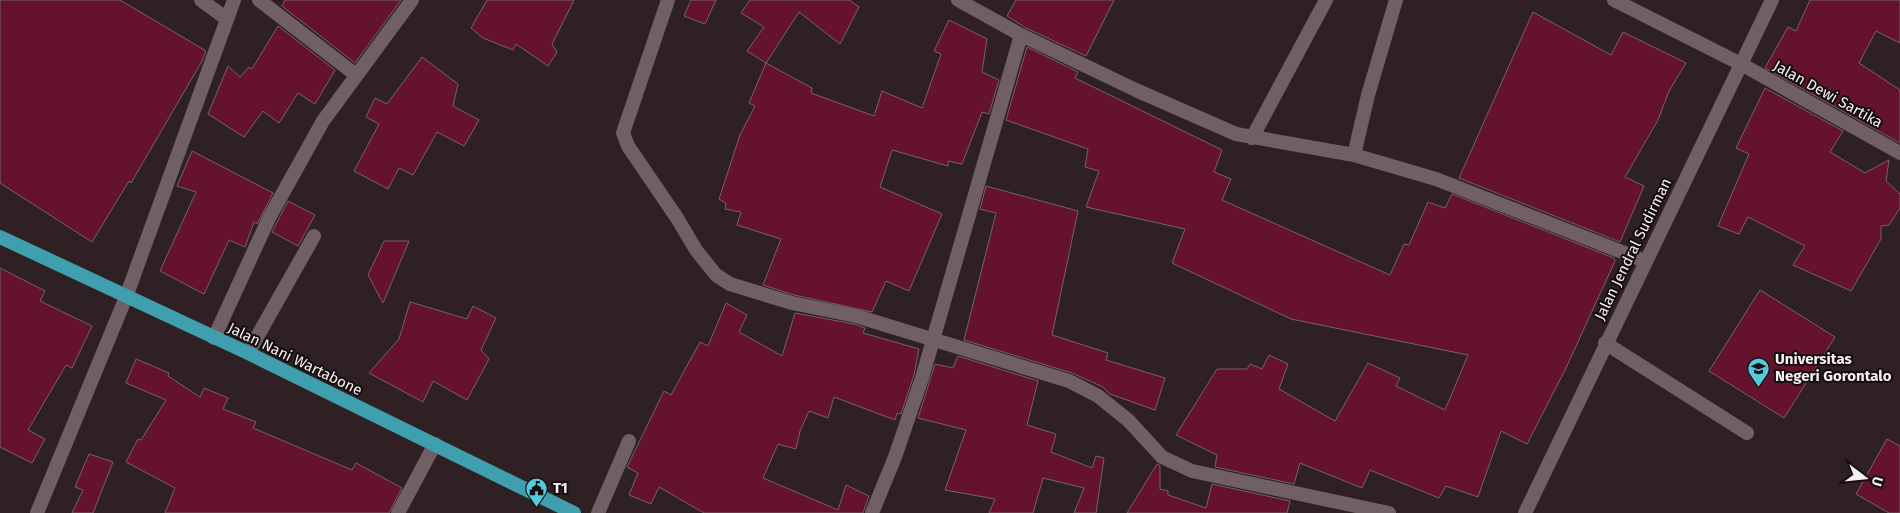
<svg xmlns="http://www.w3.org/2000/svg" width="1900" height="513" viewBox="0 0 1900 513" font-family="'Fira Sans',sans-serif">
<rect width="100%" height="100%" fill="#2f2123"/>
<path fill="#65122c" stroke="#756366" d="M 0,0 L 120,0 L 206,51 L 202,61 L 131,183 L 129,181 L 92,242 L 0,183 Z
M 285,0 L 401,0 L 355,63 L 282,6 Z
M 487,0 L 574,0 L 552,44 L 557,52 L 548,66 L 516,44 L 513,50 L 483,38 L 471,28 Z
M 691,0 L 716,0 L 705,24 L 684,16 Z
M 750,0 L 849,0 L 859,7 L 840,44 L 799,12 L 766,63 L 747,51 L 764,27 L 741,13 Z
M 1016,0 L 1114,0 L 1086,56 L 1026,28 L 1007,16 Z
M 1810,0 L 1900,0 L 1900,43 L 1876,31 L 1859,63 L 1900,90 L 1900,143 L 1765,68 L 1788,27 L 1796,31 Z
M 1533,12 L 1611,55 L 1623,32 L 1686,63 L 1669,91 L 1658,120 L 1625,177 L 1644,186 L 1620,242 L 1459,178 Z
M 949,20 L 987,39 L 982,72 L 999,80 L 989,114 L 982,112 L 962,164 L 948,161 L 948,166 L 892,150 L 880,187 L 942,214 L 909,291 L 886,281 L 872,312 L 794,295 L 763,285 L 781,239 L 737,225 L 741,212 L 725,209 L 726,203 L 719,199 L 740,135 L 755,106 L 749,103 L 766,63 L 812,88 L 811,93 L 874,116 L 882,91 L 922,108 L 941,54 L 934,51 Z
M 278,26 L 335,70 L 315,104 L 298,93 L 279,123 L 263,111 L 244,137 L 208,114 L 228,66 L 240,77 L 249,67 L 252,69 Z
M 1027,47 L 1078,72 L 1075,78 L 1222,150 L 1214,172 L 1231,179 L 1222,200 L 1390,275 L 1404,244 L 1409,245 L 1428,202 L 1445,208 L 1452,194 L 1614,258 L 1615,261 L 1566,368 L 1527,444 L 1501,431 L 1478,497 L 1446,486 L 1439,498 L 1370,470 L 1362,488 L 1300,463 L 1294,484 L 1215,467 L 1217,455 L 1176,435 L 1217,369 L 1247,369 L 1250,364 L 1262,369 L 1269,355 L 1288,364 L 1279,389 L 1335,421 L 1368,363 L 1400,378 L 1396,386 L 1445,410 L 1468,355 L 1291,319 L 1172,263 L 1185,229 L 1086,207 L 1099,171 L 1085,167 L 1088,149 L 1006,120 Z
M 422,57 L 458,84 L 453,106 L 479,120 L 464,146 L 437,132 L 413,175 L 399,168 L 388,189 L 354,171 L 379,124 L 366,117 L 375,98 L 387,104 Z
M 1765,88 L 1843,131 L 1830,152 L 1865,173 L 1889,160 L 1886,181 L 1900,194 L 1900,208 L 1889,225 L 1881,226 L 1881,239 L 1851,291 L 1793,265 L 1805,246 L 1748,217 L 1739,234 L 1718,226 L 1749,154 L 1736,148 Z
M 192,151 L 273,193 L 257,224 L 254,222 L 245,247 L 229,240 L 204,294 L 160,271 L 196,192 L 177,186 Z
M 986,186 L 1078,211 L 1052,335 L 1108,353 L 1106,360 L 1165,378 L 1155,410 L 1110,394 L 1103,387 L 1072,373 L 964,340 L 996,213 L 980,209 Z
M 288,201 L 315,215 L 298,246 L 272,232 Z
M 384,241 L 409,241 L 383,303 L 368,275 Z
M 0,268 L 45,291 L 40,301 L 92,326 L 72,368 L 66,365 L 28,430 L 45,439 L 32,463 L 0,447 Z
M 1760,290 L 1835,337 L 1784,418 L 1709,371 Z
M 410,302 L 467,319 L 473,306 L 496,318 L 481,350 L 489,359 L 467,400 L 433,381 L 423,402 L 369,373 L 399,339 Z
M 726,303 L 747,315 L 739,332 L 782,356 L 795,313 L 854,324 L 865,328 L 863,333 L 919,349 L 914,375 L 901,414 L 897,413 L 895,420 L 834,397 L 828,418 L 809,411 L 800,431 L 796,449 L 778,444 L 763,478 L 838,510 L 846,485 L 869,496 L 863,513 L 704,513 L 659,487 L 651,504 L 629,495 L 638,473 L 627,467 L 664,391 L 671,395 L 700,342 L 708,346 Z
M 958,356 L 1038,381 L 1027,425 L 1056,434 L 1051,452 L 1092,468 L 1096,456 L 1104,458 L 1096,513 L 1074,513 L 1084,488 L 1043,478 L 1033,513 L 989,513 L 995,499 L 945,490 L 966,430 L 918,418 L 935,364 L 953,368 Z
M 136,359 L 169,373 L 168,376 L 200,397 L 204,388 L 228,398 L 223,409 L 256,422 L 253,428 L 352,470 L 356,463 L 402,488 L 389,513 L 165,513 L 175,488 L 126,462 L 138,439 L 141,440 L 166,400 L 126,383 Z
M 1887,439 L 1900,446 L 1900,513 L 1889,513 L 1856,494 Z
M 89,454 L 113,462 L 93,513 L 72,513 L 83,490 L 75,487 Z
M 1157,464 L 1160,466 L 1160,489 L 1168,491 L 1168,495 L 1206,508 L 1212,484 L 1290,501 L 1287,513 L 1127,513 Z"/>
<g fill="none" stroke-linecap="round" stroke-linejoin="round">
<path stroke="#716063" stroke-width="14" d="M 1138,91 L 1236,134 L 1354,155 L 1436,179 L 1645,261
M 1252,138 L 1326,0
M 1354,155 L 1368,95 L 1396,0
M 1605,343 L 1747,433
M 398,513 L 435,444"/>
<path stroke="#716063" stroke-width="14" d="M 201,0 L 227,19
M 259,0 L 356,75
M 668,0 L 623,133 L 628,146 L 677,218 L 696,250 L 716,275 L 730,284 L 792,303 L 856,316 L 1069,381 L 1098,396 L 1129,421 L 1162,457 L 1192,471 L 1389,513
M 958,0 L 1021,35 L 1138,91
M 1614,0 L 1741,64 L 1900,153
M 214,338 L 269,218 L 323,121 L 412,0
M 248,353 L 314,236
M 37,513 L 126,297 L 234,0
M 598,513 L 629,441
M 872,513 L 895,457 L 922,378 L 1021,35"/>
<path stroke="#716063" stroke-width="14" d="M 1525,513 L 1772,0"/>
<path stroke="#409fae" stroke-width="14" d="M 0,237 L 248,353 L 574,513"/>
</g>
<defs>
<symbol id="university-pin" viewBox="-11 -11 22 30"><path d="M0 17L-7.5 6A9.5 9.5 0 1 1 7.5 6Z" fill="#54cadd" stroke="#130d0e"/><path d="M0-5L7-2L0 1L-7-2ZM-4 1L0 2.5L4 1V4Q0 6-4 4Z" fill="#111"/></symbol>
<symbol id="civic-pin" viewBox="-11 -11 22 30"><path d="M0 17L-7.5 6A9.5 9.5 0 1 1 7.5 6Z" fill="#54cadd" stroke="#130d0e"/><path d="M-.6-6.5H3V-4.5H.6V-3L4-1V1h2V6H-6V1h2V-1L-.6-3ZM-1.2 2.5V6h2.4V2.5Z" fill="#111"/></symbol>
</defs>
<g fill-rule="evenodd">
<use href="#university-pin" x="1746" y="356" width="25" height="34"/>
<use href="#civic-pin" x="524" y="476" width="25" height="34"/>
</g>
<g text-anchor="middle" stroke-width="4" stroke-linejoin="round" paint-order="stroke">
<g font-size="15" fill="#f9eff0" stroke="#130d0e">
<text transform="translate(1828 94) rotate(29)" y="5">Jalan Dewi Sartika</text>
<text transform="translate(1633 249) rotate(-64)" y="5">Jalan Jendral Sudirman</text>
<text transform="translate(295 359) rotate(26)" y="5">Jalan Nani Wartabone</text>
</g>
<g font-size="15" font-weight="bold" fill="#f9eff0" stroke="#130d0e" text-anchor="start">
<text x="1775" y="364">Universitas<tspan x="1775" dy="17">Negeri Gorontalo</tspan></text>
<text x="553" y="493">T1</text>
</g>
</g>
<g transform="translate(1865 478) rotate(106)" stroke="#130d0e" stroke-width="4" paint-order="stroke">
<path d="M0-4L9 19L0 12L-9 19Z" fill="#f9eff0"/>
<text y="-8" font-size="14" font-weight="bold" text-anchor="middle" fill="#f9eff0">U</text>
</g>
</svg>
